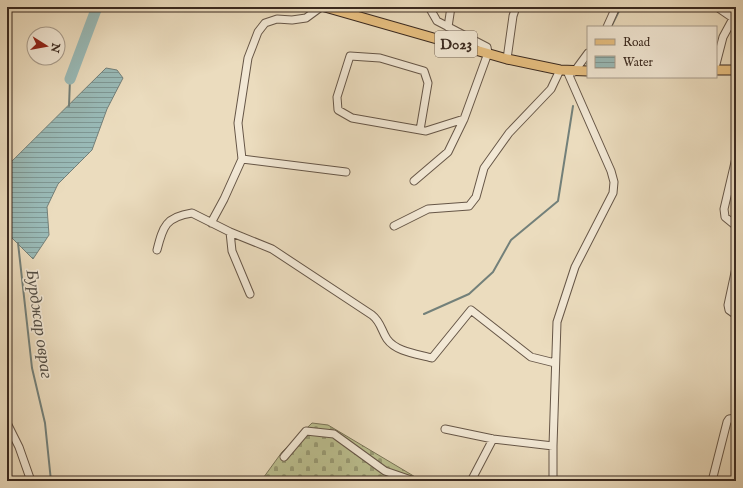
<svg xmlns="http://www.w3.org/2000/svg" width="743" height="488" viewBox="0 0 743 488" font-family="'IM FELL English',serif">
<defs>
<pattern id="cemetery-stones" width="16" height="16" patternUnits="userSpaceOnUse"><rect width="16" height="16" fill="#bbbf8f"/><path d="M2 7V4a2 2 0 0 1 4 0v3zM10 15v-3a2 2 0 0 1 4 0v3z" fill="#999b74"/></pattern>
<pattern id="water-rules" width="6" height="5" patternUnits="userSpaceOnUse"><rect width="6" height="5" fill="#99bab7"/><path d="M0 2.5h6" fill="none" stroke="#7e9794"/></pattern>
</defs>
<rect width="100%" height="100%" fill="#ebdcbe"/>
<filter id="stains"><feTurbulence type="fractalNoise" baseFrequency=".005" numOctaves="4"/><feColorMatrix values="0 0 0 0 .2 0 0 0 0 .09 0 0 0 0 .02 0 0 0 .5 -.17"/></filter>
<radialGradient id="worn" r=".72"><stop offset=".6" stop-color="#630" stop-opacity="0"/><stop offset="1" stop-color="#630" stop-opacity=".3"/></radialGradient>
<path fill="url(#cemetery-stones)" stroke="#7a7457" d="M 312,423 L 328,425 L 422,481 L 261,481 L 282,452 Z"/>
<path fill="url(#water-rules)" stroke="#73807a" d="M 106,68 L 117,70 L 123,78 L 107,109 L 92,150 L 58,184 L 47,207 L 49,235 L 33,259 L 7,233 L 7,166 Z"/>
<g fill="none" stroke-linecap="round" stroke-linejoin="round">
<path stroke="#73807a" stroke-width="2" d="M 611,27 L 621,7
M 587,64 L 588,63
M 69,106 L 70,79
M 18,243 L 32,368 L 45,423 L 51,481
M 424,314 L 469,294 L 493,272 L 511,240 L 558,201 L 573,106"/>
<path stroke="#99bab7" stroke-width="11" d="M 70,79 L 97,7"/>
<defs>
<path id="minor" d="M 717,7 L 733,18
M 448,27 L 451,7
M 607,27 L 616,7
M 507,59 L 513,16 L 516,7
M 716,64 L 723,37 L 736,13
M 574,72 L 588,53
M 420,130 L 428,83 L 424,71 L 380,58 L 350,56 L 337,97 L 338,110 L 352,118 L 426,131 L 464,119
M 736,158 L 724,209 L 725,217 L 736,226
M 242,159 L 346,172
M 414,181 L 448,152 L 464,119 L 488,53 L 487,47 L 437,21 L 429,7
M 211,223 L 224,199 L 242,159 L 238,123 L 248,58 L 258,32 L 265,23 L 277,19 L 292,20 L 306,18 L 321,7
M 394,226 L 428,209 L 469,206 L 476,197 L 484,168 L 509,133 L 551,89 L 560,70
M 230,232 L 232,251 L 250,294
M 157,250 C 163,226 166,217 192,213 L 230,232 L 272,249 L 372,315 C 381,322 381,330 387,339 C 396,352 418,354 432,358 L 471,310 L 531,357 L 555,363
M 736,268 L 728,305 L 729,310 L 736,315
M 7,423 L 19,447 L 31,481
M 445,429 L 493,439 L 553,446
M 284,457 L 306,431 L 334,434 L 385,471 L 414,481
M 469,481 L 471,481 L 493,439
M 553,481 L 553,446 L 557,322 L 575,267 L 613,193 L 614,182 L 611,171 L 567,71
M 712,481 L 727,422 L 729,419 L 736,418"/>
<path id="major" d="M 325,7 L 507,59 L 560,70 L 588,71
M 716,70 L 736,70"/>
</defs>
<use href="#minor" stroke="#665647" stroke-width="9"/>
<use href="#major" stroke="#3a291f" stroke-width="11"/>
<use href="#minor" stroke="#f2e8d5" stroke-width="7"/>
<use href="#major" stroke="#e6be7f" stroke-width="9"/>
</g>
<g text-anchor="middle" stroke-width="3.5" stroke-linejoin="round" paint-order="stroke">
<rect fill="#f2e8d5" stroke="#716256" stroke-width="1" x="435" y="31" width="42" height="26" rx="3"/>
<g font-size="15" font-weight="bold" fill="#3a291f">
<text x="456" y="49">D023</text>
</g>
<g font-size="17" font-style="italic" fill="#524d45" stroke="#f2e8d5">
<text transform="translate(40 324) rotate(82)" y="6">Бурджар овраг</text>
</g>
</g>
<rect width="743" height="488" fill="none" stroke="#ebdcbe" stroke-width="24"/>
<rect x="8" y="8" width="727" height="472" fill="none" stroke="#3a291f" stroke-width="2"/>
<rect x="12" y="12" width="719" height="464" fill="none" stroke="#3a291f"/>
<rect x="587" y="26" width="130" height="52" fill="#f2e8d5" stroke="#a89c8c"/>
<rect x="595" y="39" width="20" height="6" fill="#e6be7f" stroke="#a89c8c"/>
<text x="623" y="46" font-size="12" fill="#3a291f">Road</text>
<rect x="595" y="56" width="20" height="12" fill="url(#water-rules)" stroke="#a89c8c"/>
<text x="623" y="66" font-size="12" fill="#3a291f">Water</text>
<g transform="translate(46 46) rotate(101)"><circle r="19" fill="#f2e8d5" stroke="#a89c8c"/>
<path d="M0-3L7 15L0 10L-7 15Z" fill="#8f2418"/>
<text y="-6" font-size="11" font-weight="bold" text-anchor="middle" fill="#3a291f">N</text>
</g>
<rect width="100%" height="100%" filter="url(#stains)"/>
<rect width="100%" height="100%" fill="url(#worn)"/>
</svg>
